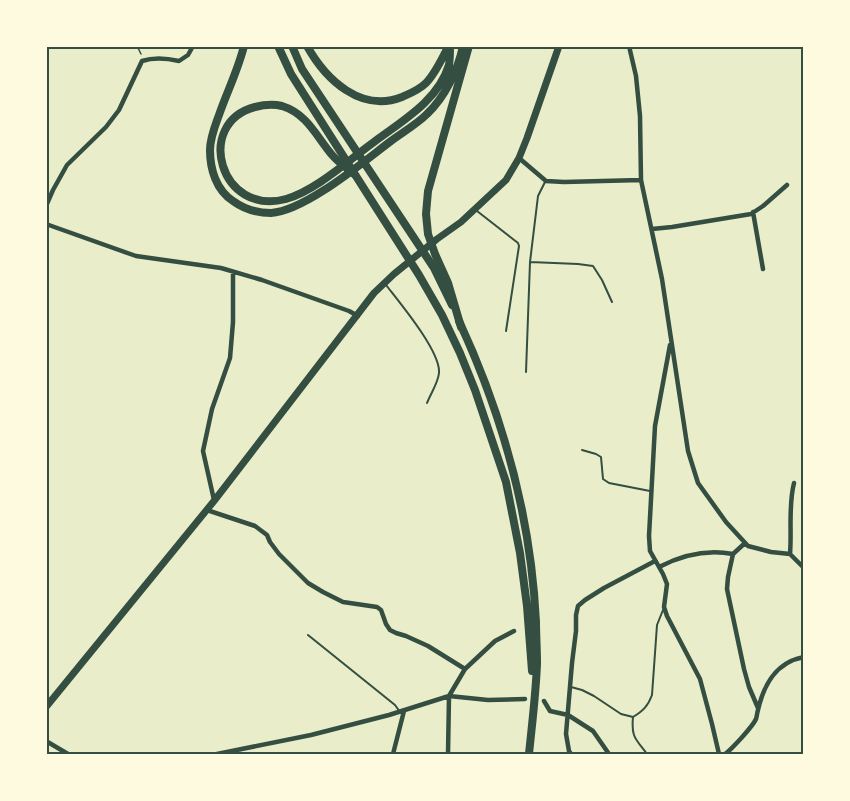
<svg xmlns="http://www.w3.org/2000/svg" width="850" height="801" viewBox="0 0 850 801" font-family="'Work Sans',sans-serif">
<rect width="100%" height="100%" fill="#e9edc9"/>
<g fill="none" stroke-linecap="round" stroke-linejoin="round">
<path stroke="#344e41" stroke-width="1.5" d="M 137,46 L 141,54"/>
<path stroke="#344e41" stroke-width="2" d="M 477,211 L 518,243 L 519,246 L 506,331
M 530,262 L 578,264 L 593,266 L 602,280 L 612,302
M 386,285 C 400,303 441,352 439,373 C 438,383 431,393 427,403
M 526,372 L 530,262 L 538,196 L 545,182
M 582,450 L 596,454 L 601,457 L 603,479 L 609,483 L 650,491
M 308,635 L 395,705 L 400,712
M 571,687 L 582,690 L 594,696 L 621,714 L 633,717 C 643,711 648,706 652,695 L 657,625 L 663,610
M 633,717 C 631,738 636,739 647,754"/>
<path stroke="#344e41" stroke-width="4.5" d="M 629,46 L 636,76 L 640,116 L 641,180 L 662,279 L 688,451 L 698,483 L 726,522 L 748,546 L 771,552 L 790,554 L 804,568
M 519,158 L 546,181 L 564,182 L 641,180
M 46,206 L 53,190 L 67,165 L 106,127 L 119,110 L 142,61 C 154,57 166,58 179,61 L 188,55 L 193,46
M 753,212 L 763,269
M 46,224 L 136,256 L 221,268 L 262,280 L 349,311 L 358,316
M 652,229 L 672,227 L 751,214 L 763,206 L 787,185
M 670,345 L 655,426 L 649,536 L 650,551 L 663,574 L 667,584 L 664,607 L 667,616 L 700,679 L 712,724 L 719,754
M 214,500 L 203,451 L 212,409 L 230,358 L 233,322 L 233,272
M 207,510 L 255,526 L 267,535 L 270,542 L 279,554 L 308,583 L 323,592 L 343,602 L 377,607 L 381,610 L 386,624 L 390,630 L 396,633 L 406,636 L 428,646 L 465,669
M 745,543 L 733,554 L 728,577 L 727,589 L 744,669 L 749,687 L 758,708
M 790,554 C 792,530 788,507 794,483
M 659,567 C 682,555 707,549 733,554
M 544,701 L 550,711 L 568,715 L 593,731 L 609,754
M 46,741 L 68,754
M 217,754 L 311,735 L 389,715 L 449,696 L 488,700 L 525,699
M 393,754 L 404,711
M 448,754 L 449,696 L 465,669 L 495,641 L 514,631
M 571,754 L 569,751 L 566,734 L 572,663 L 576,631 L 576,615 L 578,606 L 585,600 L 604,588 L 655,561
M 725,754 C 732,749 753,726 756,719 C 757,716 757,713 758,710 C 764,684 776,662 804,657"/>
<path stroke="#344e41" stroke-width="7" d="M 46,707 L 214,501 L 374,293 L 394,274 L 437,239 L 461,222 L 506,180 L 519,158 L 527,138 L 559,46"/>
<path stroke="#344e41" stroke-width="8" d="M 278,46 L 291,74 L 419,275 L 442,315 L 460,353 L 475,390 L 506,482 L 520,553 L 527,606 L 532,671
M 292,46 L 302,69 L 434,268 L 452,305
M 459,321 C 503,416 531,517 536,622 C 536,635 537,649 537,663 C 536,693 532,724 529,754"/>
<path stroke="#344e41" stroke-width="8" d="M 244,46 C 238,70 227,92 219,115 C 215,126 210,138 210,150 C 210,169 216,190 233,201 C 244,209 257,213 271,213 C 305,211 363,162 391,141 C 403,132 417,124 427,114 C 445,97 458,70 463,46
M 307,46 C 326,80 361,113 402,97 C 411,93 419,90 426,83 C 435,74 442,59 448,47
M 354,174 C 347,168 339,163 333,156 C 317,138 308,114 282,106 C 273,104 263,105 255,107 C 194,123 220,217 286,199 C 315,191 349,160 374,142 C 402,121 438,101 449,65 C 450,59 450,52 450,46
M 461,327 L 448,283 L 435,254 L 428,234 L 426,214 L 428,191 L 469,46"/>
</g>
<rect width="850" height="801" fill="none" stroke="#fefae0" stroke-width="96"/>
<rect x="48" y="48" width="754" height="705" fill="none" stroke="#344e41" stroke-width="2"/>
</svg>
